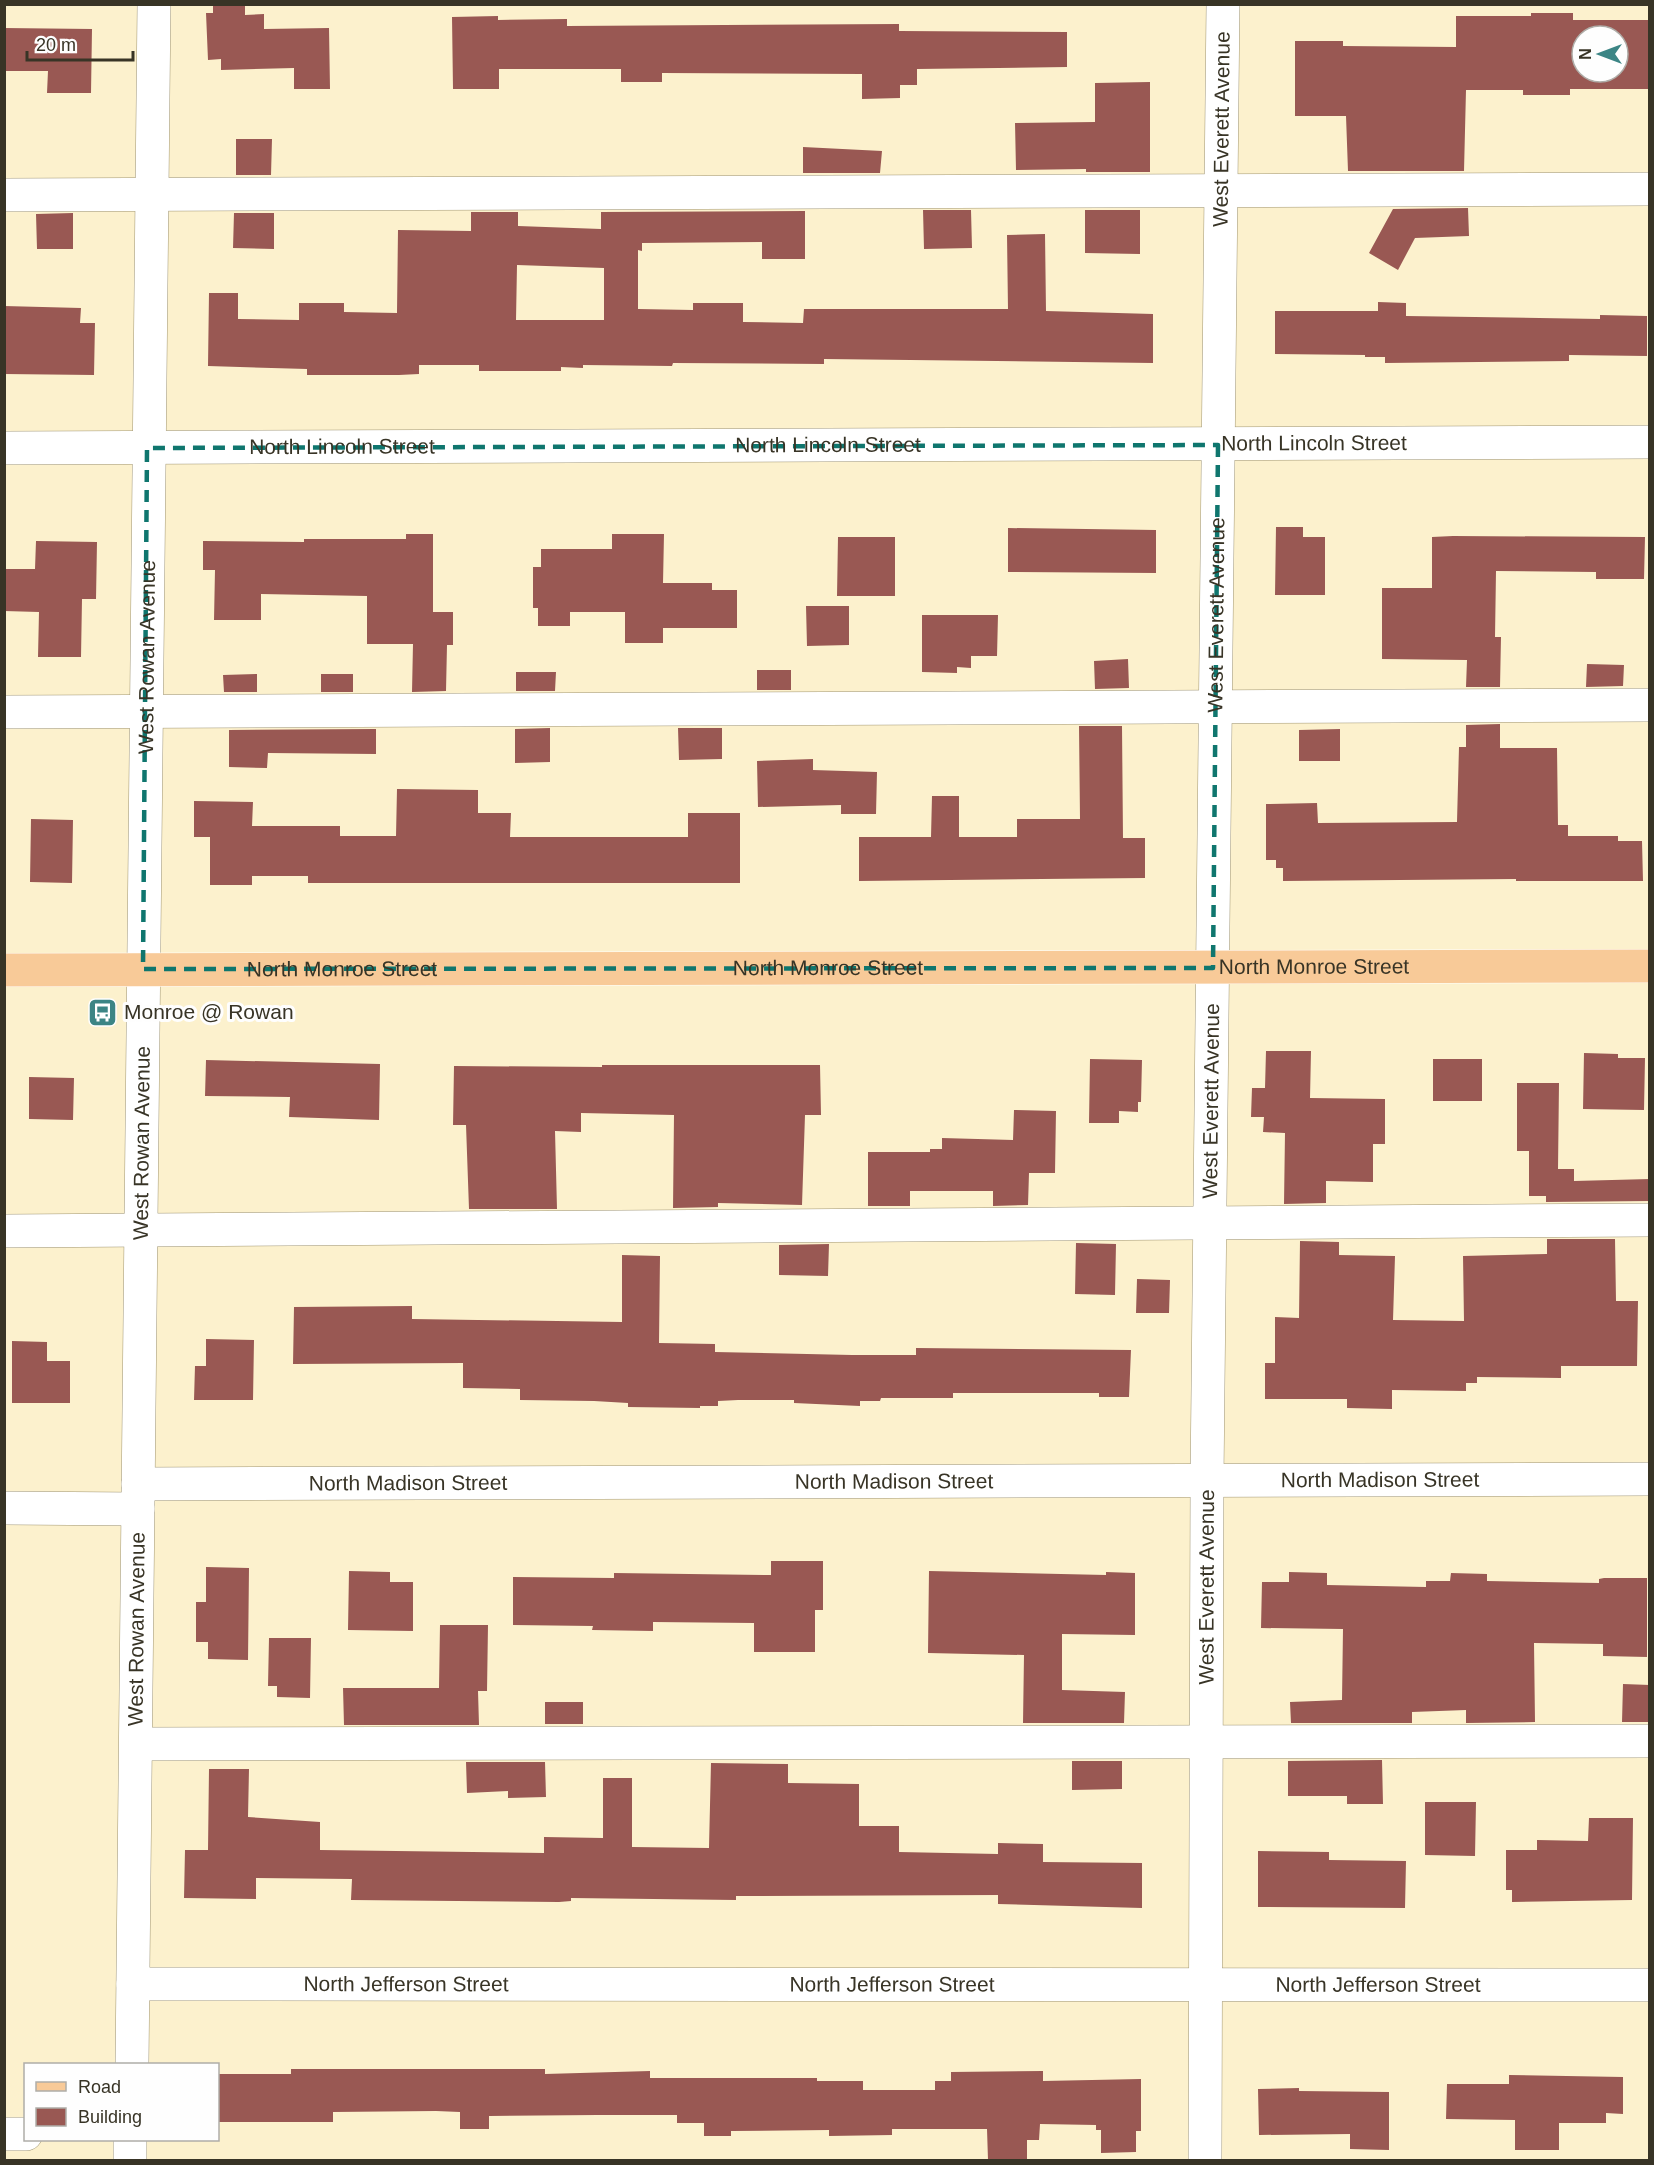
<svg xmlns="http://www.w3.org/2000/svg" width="1654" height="2165" viewBox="0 0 1654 2165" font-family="Helvetica,sans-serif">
<rect width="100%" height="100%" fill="#fcf1cd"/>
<path fill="#995853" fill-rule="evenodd" d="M 245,4 L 245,15 L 264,14 L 264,29 L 329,28 L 330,89 L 294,89 L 294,68 L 221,70 L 221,59 L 208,60 L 206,13 L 213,13 L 213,6 Z
M 1531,13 L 1573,13 L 1573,20 L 1650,20 L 1650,89 L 1570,89 L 1570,95 L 1523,95 L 1523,90 L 1466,90 L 1464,171 L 1348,171 L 1346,116 L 1295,116 L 1295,41 L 1343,41 L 1343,46 L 1456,47 L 1456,16 L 1531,16 ZM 1582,36 L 1618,36 L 1618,72 L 1582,72 Z
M 498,16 L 498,20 L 567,19 L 567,26 L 899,24 L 899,31 L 1067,32 L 1067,67 L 917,69 L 917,85 L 900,85 L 900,98 L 862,99 L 862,74 L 662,73 L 662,82 L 621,82 L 621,69 L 499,69 L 499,89 L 453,89 L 452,17 Z
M 4,28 L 92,29 L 91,93 L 47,93 L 48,71 L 4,71 Z
M 1150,82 L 1150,172 L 1086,172 L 1086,169 L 1016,170 L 1015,123 L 1095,122 L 1095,83 Z
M 236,139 L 272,139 L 271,175 L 236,175 Z
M 803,147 L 882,151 L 880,173 L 803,173 Z
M 1468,208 L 1469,236 L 1415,238 L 1398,270 L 1369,253 L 1393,209 Z
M 923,210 L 971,210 L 972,248 L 924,249 Z
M 1085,210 L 1140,210 L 1140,254 L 1085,253 Z
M 805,211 L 805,259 L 762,259 L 762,242 L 642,243 L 642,251 L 638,250 L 638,309 L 693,310 L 693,303 L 743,303 L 743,322 L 803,323 L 804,309 L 1008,309 L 1007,235 L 1045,234 L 1046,311 L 1153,314 L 1153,363 L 824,359 L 824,364 L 673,363 L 672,366 L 583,365 L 583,368 L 561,367 L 561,371 L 479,371 L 479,365 L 419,365 L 419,374 L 399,375 L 307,375 L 307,369 L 208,366 L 209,293 L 238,293 L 238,319 L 299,320 L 299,303 L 344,303 L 344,312 L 397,313 L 398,230 L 471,231 L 471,212 L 518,212 L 518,226 L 601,229 L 601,212 ZM 517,265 L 604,268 L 604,320 L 516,320 Z
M 73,213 L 73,249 L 37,249 L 36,214 Z
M 234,213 L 274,213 L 274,249 L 233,248 Z
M 1378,302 L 1406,303 L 1406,316 L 1600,319 L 1600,315 L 1647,316 L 1647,356 L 1569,355 L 1569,361 L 1385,363 L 1385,357 L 1365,357 L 1365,355 L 1275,354 L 1275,311 L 1378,311 Z
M 4,306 L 81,308 L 80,323 L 95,323 L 94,375 L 4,374 Z
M 1276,527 L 1303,527 L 1303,537 L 1325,537 L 1325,595 L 1275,595 Z
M 1008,528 L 1156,530 L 1156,573 L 1008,572 Z
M 406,534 L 433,534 L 433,612 L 453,612 L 453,645 L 447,645 L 446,691 L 412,692 L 413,644 L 367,644 L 367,596 L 261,594 L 261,620 L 214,620 L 215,570 L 203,570 L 203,541 L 304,542 L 304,539 L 406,539 Z
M 612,534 L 664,534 L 663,583 L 712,583 L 712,590 L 737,590 L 737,628 L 663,628 L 663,643 L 625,643 L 625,612 L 570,612 L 570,626 L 538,626 L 538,608 L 533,608 L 533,567 L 541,567 L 541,549 L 612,549 Z
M 1453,536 L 1645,537 L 1644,579 L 1596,579 L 1596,572 L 1496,571 L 1495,637 L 1501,637 L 1500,687 L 1466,687 L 1467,660 L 1382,659 L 1382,588 L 1432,588 L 1432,537 Z
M 838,537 L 895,537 L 895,596 L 837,596 Z
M 36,541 L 97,542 L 96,599 L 82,599 L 81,657 L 38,657 L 39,612 L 4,611 L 4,569 L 35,569 Z
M 806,606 L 849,606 L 849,645 L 807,646 Z
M 922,615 L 998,615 L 997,656 L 971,656 L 971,668 L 957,667 L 957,673 L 922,672 Z
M 1128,659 L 1129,688 L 1095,689 L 1094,661 Z
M 1587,664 L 1624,665 L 1623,686 L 1586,687 Z
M 757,670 L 791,670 L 791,690 L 757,690 Z
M 516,672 L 556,672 L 555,691 L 516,691 Z
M 257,674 L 257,692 L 224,692 L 223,675 Z
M 321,674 L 353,674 L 353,692 L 321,692 Z
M 1500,724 L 1500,748 L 1557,748 L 1558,825 L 1568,825 L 1568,836 L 1618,836 L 1618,841 L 1642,841 L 1643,881 L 1516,881 L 1516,879 L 1283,881 L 1283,868 L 1276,868 L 1276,860 L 1266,860 L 1266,804 L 1317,803 L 1318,823 L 1457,822 L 1459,747 L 1466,747 L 1466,725 Z
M 1079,726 L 1122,726 L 1123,838 L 1145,838 L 1145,878 L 859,881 L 859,837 L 931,837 L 932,796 L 959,796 L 959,837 L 1017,837 L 1017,819 L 1080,819 Z
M 550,728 L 550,762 L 515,763 L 515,729 Z
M 678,728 L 722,728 L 722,759 L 679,760 Z
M 376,729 L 376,754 L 268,753 L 267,768 L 229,767 L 229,730 Z
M 1340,729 L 1340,761 L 1299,761 L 1299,730 Z
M 813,759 L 813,770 L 877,772 L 876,814 L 841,814 L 841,805 L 758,807 L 757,761 Z
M 397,789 L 478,790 L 478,813 L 511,813 L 510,837 L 688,837 L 688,813 L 740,813 L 740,883 L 308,883 L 308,876 L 252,876 L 252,885 L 210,885 L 210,837 L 194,837 L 194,801 L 253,802 L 252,826 L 340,826 L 340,836 L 396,836 Z
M 31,819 L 73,820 L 72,883 L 30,882 Z
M 1266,1051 L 1311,1051 L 1310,1098 L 1385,1099 L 1385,1144 L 1373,1144 L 1373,1182 L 1326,1181 L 1326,1203 L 1284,1204 L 1285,1133 L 1263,1132 L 1264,1117 L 1251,1117 L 1252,1088 L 1265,1088 Z
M 1584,1053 L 1618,1054 L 1618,1058 L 1645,1058 L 1644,1110 L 1583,1109 Z
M 1090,1059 L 1142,1060 L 1141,1102 L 1138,1102 L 1138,1112 L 1119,1111 L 1119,1123 L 1089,1123 Z
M 1433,1059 L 1482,1059 L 1482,1101 L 1433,1101 Z
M 206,1060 L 380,1064 L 379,1120 L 289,1117 L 290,1097 L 205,1096 Z
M 602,1065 L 820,1065 L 821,1115 L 805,1115 L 802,1205 L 718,1203 L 718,1207 L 673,1208 L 674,1115 L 581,1113 L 581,1132 L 555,1131 L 557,1209 L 469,1209 L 466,1125 L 453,1125 L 454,1066 L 602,1067 Z
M 29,1077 L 74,1078 L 73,1120 L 29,1119 Z
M 1517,1083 L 1559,1083 L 1558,1169 L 1574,1169 L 1574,1181 L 1650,1179 L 1650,1201 L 1546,1202 L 1546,1196 L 1529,1196 L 1529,1151 L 1517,1151 Z
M 1014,1110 L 1056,1111 L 1055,1173 L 1029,1173 L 1028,1205 L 993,1206 L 993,1191 L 910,1191 L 910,1206 L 868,1206 L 868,1152 L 930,1152 L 930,1149 L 942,1149 L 942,1138 L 1013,1140 Z
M 1547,1239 L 1615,1239 L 1616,1301 L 1638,1301 L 1637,1366 L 1561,1366 L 1561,1378 L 1477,1377 L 1477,1383 L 1466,1383 L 1466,1391 L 1392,1390 L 1392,1409 L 1347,1408 L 1347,1399 L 1265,1399 L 1265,1363 L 1275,1363 L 1275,1317 L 1299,1318 L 1300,1241 L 1339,1242 L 1339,1255 L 1395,1256 L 1393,1320 L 1464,1321 L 1463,1256 L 1547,1254 Z
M 1076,1243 L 1116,1244 L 1115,1295 L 1075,1294 Z
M 829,1244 L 828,1276 L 779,1275 L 779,1245 Z
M 622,1255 L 660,1256 L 659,1343 L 715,1344 L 715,1352 L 852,1355 L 916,1355 L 916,1348 L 1131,1350 L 1129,1397 L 1099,1397 L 1099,1393 L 953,1393 L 953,1398 L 881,1398 L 880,1401 L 860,1401 L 860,1406 L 794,1403 L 794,1400 L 738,1400 L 718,1401 L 718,1406 L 700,1406 L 700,1408 L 628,1407 L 628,1403 L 594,1401 L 520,1400 L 520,1389 L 463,1388 L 463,1363 L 293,1364 L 294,1307 L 412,1306 L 412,1319 L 622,1322 Z
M 1137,1279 L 1170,1280 L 1169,1313 L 1136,1313 Z
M 206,1339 L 254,1340 L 253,1400 L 194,1400 L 195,1366 L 206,1366 Z
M 12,1341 L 47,1342 L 47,1361 L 70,1361 L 70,1403 L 12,1403 Z
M 771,1561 L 823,1561 L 823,1610 L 815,1610 L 815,1652 L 754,1652 L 754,1623 L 653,1622 L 653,1631 L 592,1630 L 593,1626 L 513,1625 L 513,1577 L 614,1578 L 614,1573 L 771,1575 Z
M 206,1567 L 249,1568 L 248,1660 L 208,1659 L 208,1642 L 196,1642 L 196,1602 L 206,1602 Z
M 349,1571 L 390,1572 L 390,1582 L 413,1582 L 413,1631 L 348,1630 Z
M 929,1571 L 1106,1575 L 1106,1572 L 1135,1573 L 1135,1635 L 1062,1634 L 1062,1690 L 1125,1692 L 1124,1723 L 1023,1723 L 1024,1655 L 928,1653 Z
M 1289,1572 L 1327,1573 L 1327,1585 L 1426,1587 L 1426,1581 L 1450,1581 L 1451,1573 L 1487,1574 L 1487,1581 L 1599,1583 L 1599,1579 L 1604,1578 L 1647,1578 L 1647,1657 L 1603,1656 L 1603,1644 L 1534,1643 L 1535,1722 L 1466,1723 L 1466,1710 L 1412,1712 L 1412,1723 L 1291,1723 L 1290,1702 L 1342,1700 L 1343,1629 L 1261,1628 L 1262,1582 L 1289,1582 Z
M 440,1625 L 488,1625 L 487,1691 L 478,1691 L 479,1725 L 344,1725 L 343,1688 L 439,1688 Z
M 269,1638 L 311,1638 L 310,1698 L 277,1697 L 277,1686 L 268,1686 Z
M 1623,1684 L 1650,1685 L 1650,1722 L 1622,1722 Z
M 545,1702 L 583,1702 L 583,1724 L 545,1724 Z
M 1382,1760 L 1383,1804 L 1347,1804 L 1347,1796 L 1288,1796 L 1288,1761 Z
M 1072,1761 L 1122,1761 L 1122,1789 L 1072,1790 Z
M 466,1762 L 545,1762 L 546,1797 L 508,1798 L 508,1791 L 467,1793 Z
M 711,1763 L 788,1764 L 788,1783 L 859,1784 L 859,1826 L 899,1826 L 899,1852 L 998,1854 L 998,1843 L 1043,1844 L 1043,1862 L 1142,1863 L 1142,1908 L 998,1904 L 998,1895 L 736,1896 L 736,1900 L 571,1898 L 571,1901 L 559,1902 L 351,1900 L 352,1879 L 256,1878 L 256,1899 L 184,1898 L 185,1850 L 208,1850 L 209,1769 L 249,1769 L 248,1817 L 320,1822 L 320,1850 L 544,1853 L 544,1837 L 603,1838 L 603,1778 L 632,1778 L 632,1847 L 709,1848 Z
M 1425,1802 L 1476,1802 L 1475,1856 L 1425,1855 Z
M 1589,1818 L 1633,1818 L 1632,1900 L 1512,1902 L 1512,1890 L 1506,1890 L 1506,1850 L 1537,1850 L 1537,1840 L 1588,1841 Z
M 1258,1851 L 1329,1852 L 1329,1860 L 1406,1861 L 1405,1908 L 1258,1907 Z
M 291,2069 L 545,2069 L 545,2074 L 650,2071 L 650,2078 L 817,2078 L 817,2081 L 863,2081 L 863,2090 L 935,2090 L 935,2081 L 951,2081 L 951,2072 L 1043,2071 L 1043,2081 L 1141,2079 L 1141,2131 L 1136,2131 L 1136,2152 L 1101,2153 L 1101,2130 L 1096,2130 L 1096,2125 L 1040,2124 L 1039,2140 L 1027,2140 L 1027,2160 L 988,2160 L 987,2129 L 892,2129 L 892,2135 L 829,2136 L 829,2130 L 731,2131 L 731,2136 L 704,2136 L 704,2123 L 677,2123 L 677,2115 L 597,2115 L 489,2116 L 489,2129 L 460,2129 L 460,2112 L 436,2111 L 333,2112 L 333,2122 L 218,2122 L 218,2074 L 291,2074 Z
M 1509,2075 L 1623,2077 L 1623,2114 L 1606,2113 L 1606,2123 L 1559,2123 L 1559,2150 L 1515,2150 L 1515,2120 L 1446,2119 L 1447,2084 L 1509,2084 Z
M 1299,2088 L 1299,2091 L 1389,2092 L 1389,2150 L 1350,2149 L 1350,2134 L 1259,2135 L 1258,2089 Z"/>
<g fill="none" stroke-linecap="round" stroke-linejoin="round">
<defs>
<g id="minor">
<path d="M 4,195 L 1650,189"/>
<path id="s1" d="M 4,448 L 1650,442"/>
<path d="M 4,712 L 1650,705"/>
<path d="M 4,1231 L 1650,1220"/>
<path id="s2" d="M 138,1484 L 1650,1479"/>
<path d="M 4,1508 L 138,1509"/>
<path d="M 136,1744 L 1650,1741"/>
<path id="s3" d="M 133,1984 L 1650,1985"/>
<path id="s4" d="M 132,2064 L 154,4"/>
<path d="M 4,2134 L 26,2134"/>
<path d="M 130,2140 L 130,2160"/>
<path id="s5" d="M 1205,2160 L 1207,1480 L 1223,4"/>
</g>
<g id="major">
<path id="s6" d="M 4,970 L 1650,966"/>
</g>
</defs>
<use href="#minor" stroke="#9f9574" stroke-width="34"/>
<use href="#major" stroke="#fff" stroke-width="34"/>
<use href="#minor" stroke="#fff" stroke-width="33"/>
<use href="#major" stroke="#f8ca98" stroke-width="33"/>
</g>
<path fill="none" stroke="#0f766e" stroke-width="4.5" stroke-dasharray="12 8" stroke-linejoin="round" d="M 1218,445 L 1213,968 L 143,969 L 147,448 Z"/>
<defs>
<symbol id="bus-square" viewBox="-11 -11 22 22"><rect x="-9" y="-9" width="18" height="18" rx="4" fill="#3c8585" stroke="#fefefe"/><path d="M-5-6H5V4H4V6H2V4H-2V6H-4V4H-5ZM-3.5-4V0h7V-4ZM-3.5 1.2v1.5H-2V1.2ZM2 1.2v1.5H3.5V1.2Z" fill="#fff"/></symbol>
</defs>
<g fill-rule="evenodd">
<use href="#bus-square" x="86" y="996" width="33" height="33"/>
</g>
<g text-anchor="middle" stroke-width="6" stroke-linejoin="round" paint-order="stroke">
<g font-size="21" fill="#383426" stroke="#fefefe">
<text dy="7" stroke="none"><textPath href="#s5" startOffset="2031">West Everett Avenue</textPath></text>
<text dy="7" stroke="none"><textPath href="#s1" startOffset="1310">North Lincoln Street</textPath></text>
<text dy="7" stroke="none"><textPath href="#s1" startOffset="824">North Lincoln Street</textPath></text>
<text dy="7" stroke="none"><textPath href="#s1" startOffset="338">North Lincoln Street</textPath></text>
<text dy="7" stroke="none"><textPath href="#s5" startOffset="1545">West Everett Avenue</textPath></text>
<text dy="7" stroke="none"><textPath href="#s4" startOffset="1407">West Rowan Avenue</textPath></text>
<text dy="7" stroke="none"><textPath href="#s6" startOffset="824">North Monroe Street</textPath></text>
<text dy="7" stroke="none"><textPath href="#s6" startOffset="1310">North Monroe Street</textPath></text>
<text dy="7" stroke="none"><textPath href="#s6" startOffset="338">North Monroe Street</textPath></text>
<text dy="7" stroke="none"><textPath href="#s5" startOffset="1059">West Everett Avenue</textPath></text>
<text dy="7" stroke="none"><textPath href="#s4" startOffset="921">West Rowan Avenue</textPath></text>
<text dy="7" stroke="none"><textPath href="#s2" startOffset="1242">North Madison Street</textPath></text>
<text dy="7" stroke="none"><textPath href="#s2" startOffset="756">North Madison Street</textPath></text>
<text dy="7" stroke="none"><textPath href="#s2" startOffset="270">North Madison Street</textPath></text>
<text dy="7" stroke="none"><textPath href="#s5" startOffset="573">West Everett Avenue</textPath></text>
<text dy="7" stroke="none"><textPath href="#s4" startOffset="435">West Rowan Avenue</textPath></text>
<text dy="7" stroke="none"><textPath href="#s3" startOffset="273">North Jefferson Street</textPath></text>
<text dy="7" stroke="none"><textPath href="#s3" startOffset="759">North Jefferson Street</textPath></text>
<text dy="7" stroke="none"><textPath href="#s3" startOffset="1245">North Jefferson Street</textPath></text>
</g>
<g font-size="21" fill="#383426" stroke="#fefefe" text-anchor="start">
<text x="124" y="1019">Monroe @ Rowan</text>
</g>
</g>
<rect width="1654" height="2165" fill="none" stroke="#383426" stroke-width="12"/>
<rect x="24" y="2063" width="195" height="78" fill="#fefefe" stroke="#afada8" stroke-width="1.5"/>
<rect x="36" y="2082" width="30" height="9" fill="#f8ca98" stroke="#afada8" stroke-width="1.5"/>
<text x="78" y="2093" font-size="18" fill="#383426">Road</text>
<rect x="36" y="2108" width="30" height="18" fill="#995853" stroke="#afada8" stroke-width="1.5"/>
<text x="78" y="2123" font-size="18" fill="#383426">Building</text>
<g transform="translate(1600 54) rotate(270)"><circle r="28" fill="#fefefe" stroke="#afada8" stroke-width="1.5"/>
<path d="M0-4.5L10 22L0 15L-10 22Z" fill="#3c8585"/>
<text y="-9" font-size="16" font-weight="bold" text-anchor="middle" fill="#383426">N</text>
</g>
<path d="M27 51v9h106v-9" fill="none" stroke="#383426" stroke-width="3"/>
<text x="36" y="51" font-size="18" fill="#383426" stroke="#fefefe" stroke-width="4.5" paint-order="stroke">20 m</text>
</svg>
